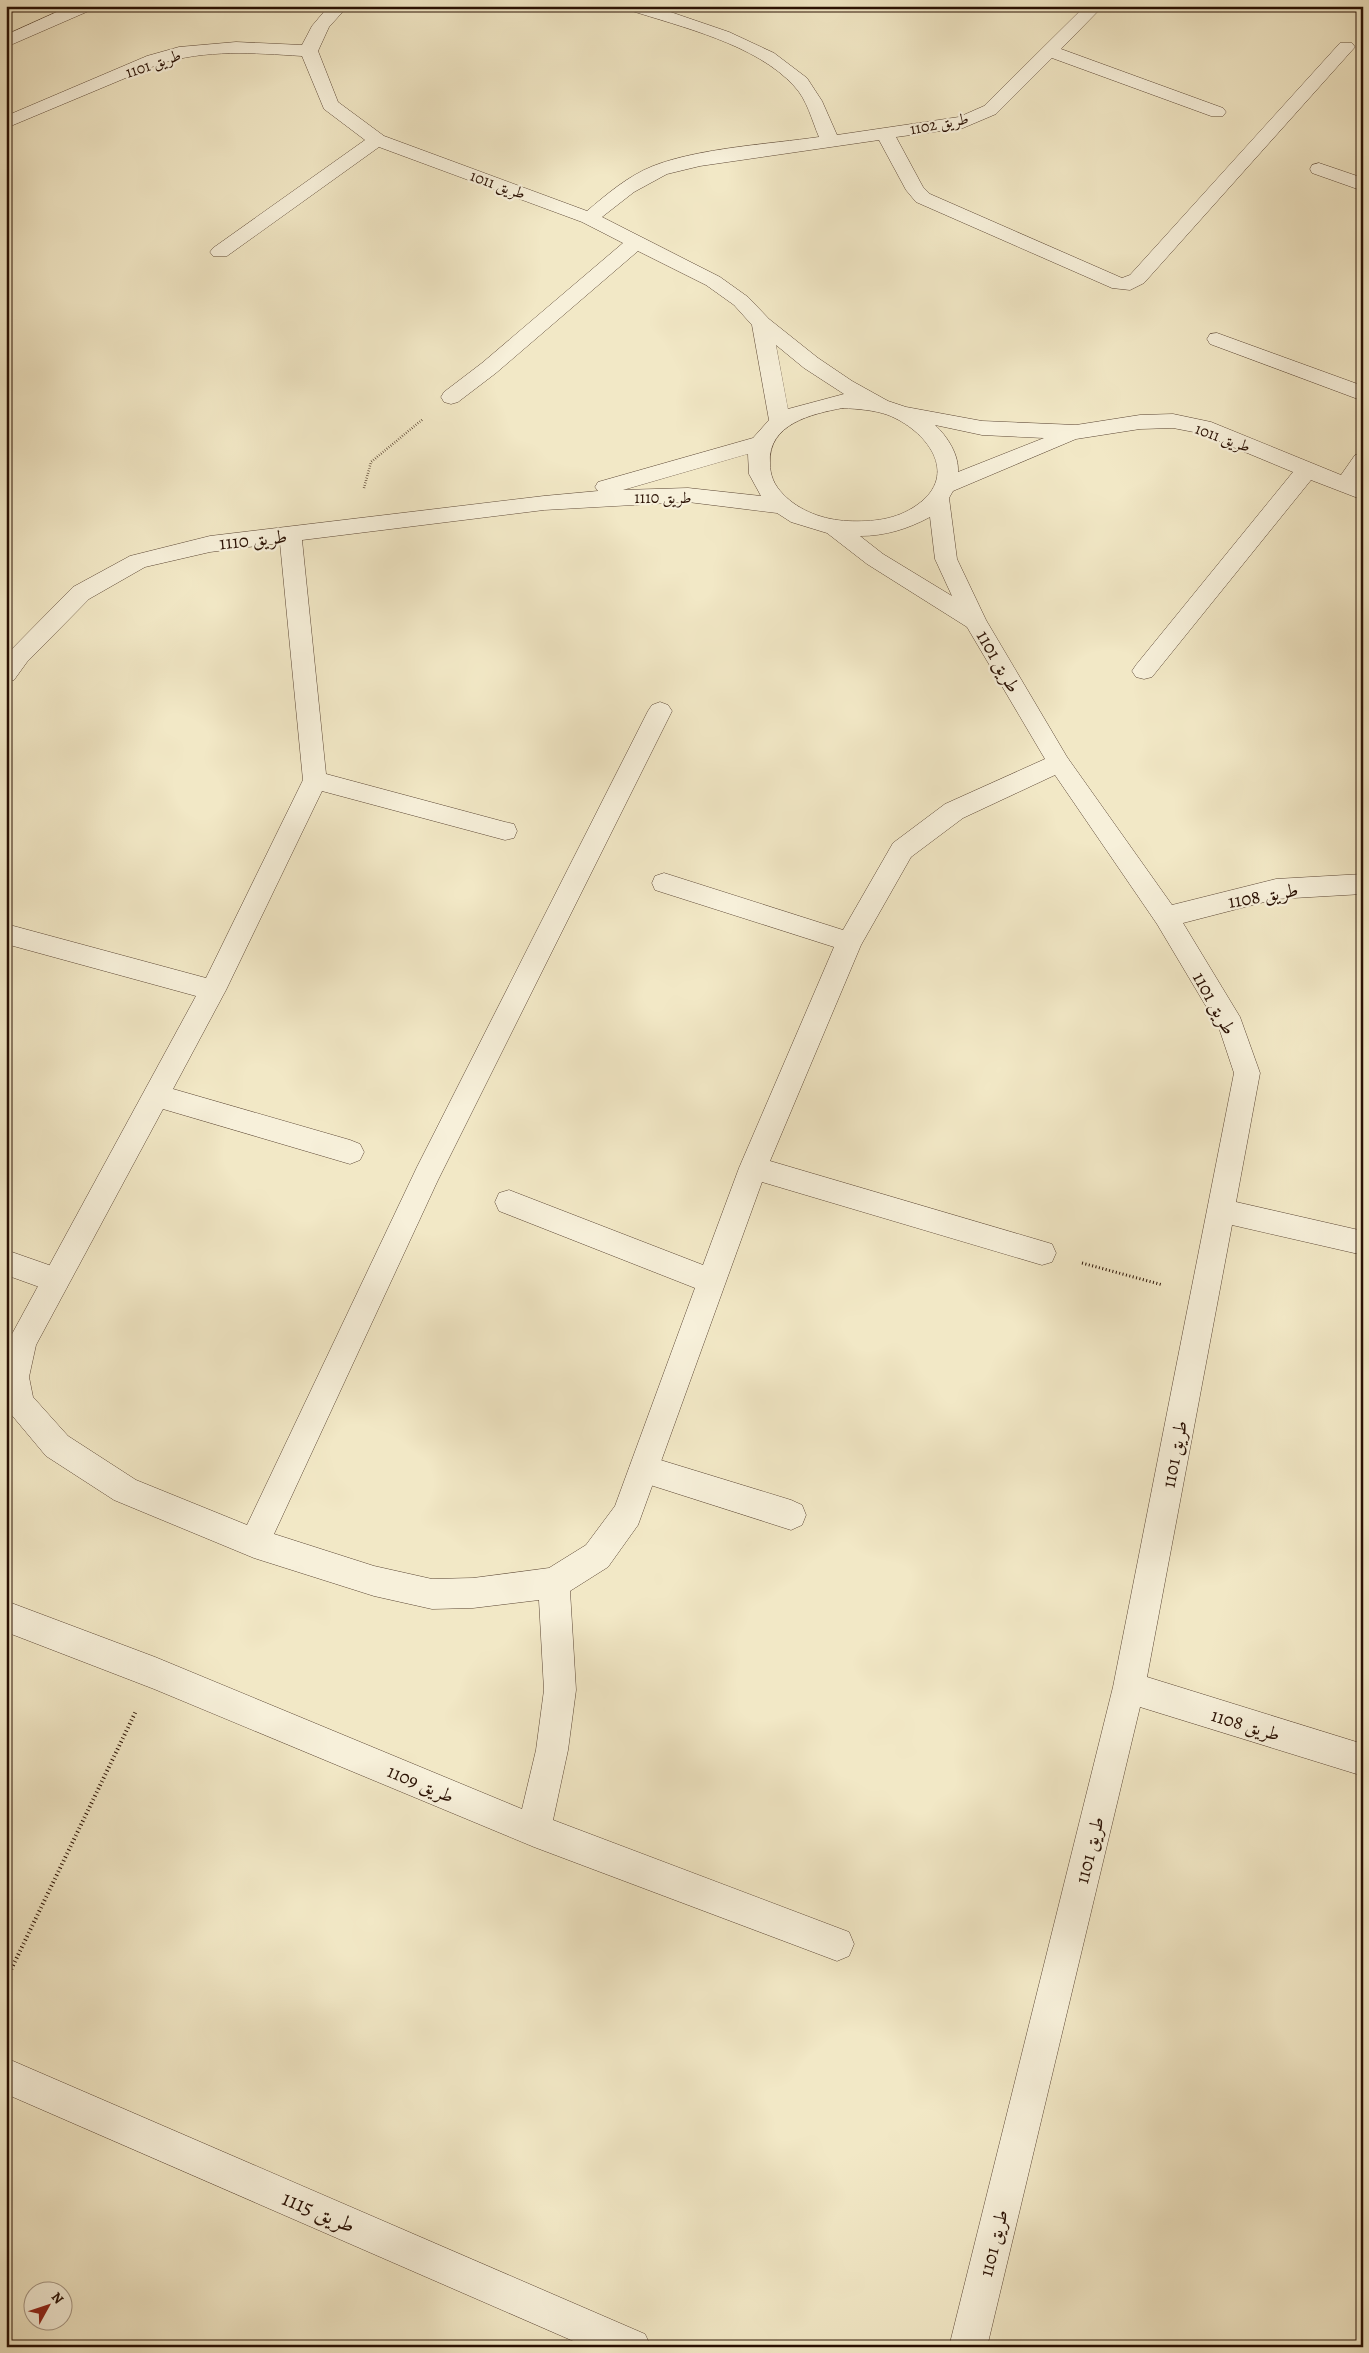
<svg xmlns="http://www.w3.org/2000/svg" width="1369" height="2353" viewBox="0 0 1369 2353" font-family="Alegreya,Amiri,serif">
<rect width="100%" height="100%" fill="#f2e8c6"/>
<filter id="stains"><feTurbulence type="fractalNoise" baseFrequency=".004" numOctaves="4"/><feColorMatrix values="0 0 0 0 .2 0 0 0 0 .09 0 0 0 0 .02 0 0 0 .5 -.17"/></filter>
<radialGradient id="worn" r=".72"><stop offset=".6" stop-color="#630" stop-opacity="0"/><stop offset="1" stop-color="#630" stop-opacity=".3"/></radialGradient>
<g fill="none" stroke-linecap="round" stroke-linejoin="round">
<defs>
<path id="service" d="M 6,1250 L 66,1271 L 70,1280 L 66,1289 L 56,1293 L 6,1275 Z
M 644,1455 L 791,1500 L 802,1505 L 806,1515 L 802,1525 L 791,1530 L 644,1483 L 633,1479 L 629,1469 L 633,1459 Z"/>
<path id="minor" d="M 348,6 L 329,27 L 318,51 L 338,102 L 384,136 L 587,211 C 607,194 628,176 653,166 C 699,148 770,144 819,137 C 812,121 807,99 794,86 C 756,44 681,27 629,10 L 627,6 L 653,6 L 729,32 L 774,53 L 807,78 L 822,101 L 837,135 L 959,117 L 984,106 L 1085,6 L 1103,6 L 1061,49 L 1223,108 L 1226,112 L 1223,116 L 1211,116 L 1052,58 L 996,114 L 963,128 L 896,137 L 923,187 L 930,194 L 1122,278 L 1130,275 L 1340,43 L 1352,43 L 1355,47 L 1144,283 L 1130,290 L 1112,288 L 916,202 L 906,190 L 879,140 L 700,166 L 667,174 L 634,192 L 602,217 L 720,277 L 748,297 L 769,319 L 818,358 L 852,381 L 888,401 L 906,407 L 982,421 L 1076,425 L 1140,415 L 1173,414 L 1211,422 L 1341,475 L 1355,455 L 1363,453 L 1363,476 L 1358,483 L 1363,485 L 1363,500 L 1311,480 L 1152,677 L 1144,679 L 1136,677 L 1132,671 L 1136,665 L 1293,472 L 1199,433 L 1173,428 L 1140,429 L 1076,439 L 953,491 L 949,498 L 957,559 L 986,620 L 1067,757 L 1172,905 L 1276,879 L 1363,874 L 1363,894 L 1276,899 L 1183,923 L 1240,1017 L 1260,1073 L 1236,1202 L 1363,1231 L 1363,1255 L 1232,1225 L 1147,1677 L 1363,1744 L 1363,1776 L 1140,1707 L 987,2347 L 949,2347 L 1113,1687 L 1234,1073 L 1219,1028 L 1157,924 L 1055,775 L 963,818 L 911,857 L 861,945 L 770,1161 L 1042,1241 L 1052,1244 L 1056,1253 L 1052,1262 L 1042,1265 L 762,1182 L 638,1525 L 608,1567 L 570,1591 L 576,1690 L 568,1750 L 553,1820 L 849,1932 L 854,1944 L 849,1956 L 837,1961 L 534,1847 L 154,1689 L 6,1632 L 6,1601 L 155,1657 L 522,1809 L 536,1750 L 544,1690 L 539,1600 L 473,1608 L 432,1609 L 374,1596 L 254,1558 L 114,1500 L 46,1456 L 10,1413 L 6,1405 L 6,1348 L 12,1334 L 196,996 L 6,944 L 6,924 L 206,978 L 303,780 L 280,543 L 210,552 L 145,567 L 89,599 L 27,662 L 14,680 L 6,682 L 6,656 L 11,650 L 73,587 L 130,556 L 210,536 L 544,496 L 598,491 L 595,487 L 598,482 L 753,438 L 769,420 L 752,325 L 734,305 L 706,285 L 638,251 L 496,373 L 458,402 L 451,404 L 444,402 L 441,397 L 444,392 L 482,363 L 623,243 L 582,222 L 379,147 L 227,256 L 213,256 L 210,252 L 213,248 L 365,140 L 324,109 L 302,56 C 253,53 207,49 159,64 L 6,128 L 6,116 L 147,56 L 179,47 L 236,42 L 302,45 L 312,26 L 328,7 ZM 776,345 L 804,368 L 844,394 L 788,409 ZM 843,408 C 858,409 874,410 888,415 C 926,430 961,474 917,505 C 896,520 872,522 848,521 C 824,520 799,511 783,494 C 774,485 770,475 770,463 C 768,424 811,414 843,408 ZM 935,425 L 982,435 L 1044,438 L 958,472 C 959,455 948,437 935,425 ZM 748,454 L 749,474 L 761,496 L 688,488 L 623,490 ZM 688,502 L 777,513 L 791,522 L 827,533 L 867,564 L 967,627 L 1045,759 L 945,804 L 893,843 L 843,930 L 664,873 L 655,876 L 652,883 L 655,890 L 834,947 L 739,1168 L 703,1265 L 509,1190 L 499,1193 L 495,1202 L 499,1211 L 695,1288 L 615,1506 L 586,1545 L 549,1568 L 473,1578 L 432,1579 L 374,1566 L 274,1534 L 438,1180 L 672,711 L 668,705 L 660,702 L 652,705 L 648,711 L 417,1167 L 247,1525 L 136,1480 L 68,1436 L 33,1397 L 29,1377 L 36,1345 L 163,1109 L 350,1164 L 360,1160 L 364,1152 L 360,1144 L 350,1140 L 173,1089 L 226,990 L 322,791 L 505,840 L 514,838 L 517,831 L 514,824 L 505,822 L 326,774 L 302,540 L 544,510 ZM 930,517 L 935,559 L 952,596 L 883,554 L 860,536 C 885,536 908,529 930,517 Z
M 1319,163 L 1363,178 L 1363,191 L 1312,173 L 1310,169 L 1312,165 Z
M 1217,333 L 1363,386 L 1363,401 L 1210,344 L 1207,339 L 1210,334 Z"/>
<path id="tertiary" d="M 6,6 L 21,6 L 19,10 L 6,14 Z
M 70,6 L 93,6 L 91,10 L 6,47 L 6,35 Z
M 6,2058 L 645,2334 L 651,2347 L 587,2347 L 6,2094 Z"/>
</defs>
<use href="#service" stroke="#5b4634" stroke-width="1"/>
<use href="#minor" stroke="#5b4634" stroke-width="1"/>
<use href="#tertiary" stroke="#5b4634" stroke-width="1"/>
<path stroke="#291003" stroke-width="2.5" stroke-dasharray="0.5 2" stroke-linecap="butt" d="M 364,488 L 371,462 L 423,419"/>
<path stroke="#291003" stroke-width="3" stroke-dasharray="1 2.5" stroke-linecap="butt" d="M 1082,1263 L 1163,1285"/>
<path stroke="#291003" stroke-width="4" stroke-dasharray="1 3" stroke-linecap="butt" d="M 6,1980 L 136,1711"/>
<use href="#service" fill="#f7f0da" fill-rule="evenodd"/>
<use href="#minor" fill="#f7f0da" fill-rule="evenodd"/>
<use href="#tertiary" fill="#f7f0da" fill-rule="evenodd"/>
</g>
<g text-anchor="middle" stroke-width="4.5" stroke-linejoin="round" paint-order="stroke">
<g font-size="16" fill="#291003" stroke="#f7f0da">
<text transform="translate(153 63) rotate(-19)" y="6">طريق 1101</text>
<text transform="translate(939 123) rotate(-11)" y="6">طريق 1102</text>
<text transform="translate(498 184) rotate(20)" y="6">طريق 1011</text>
<text transform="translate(1223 437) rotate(20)" y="6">طريق 1011</text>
<text x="663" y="503">طريق 1110</text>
</g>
<g font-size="19" fill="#291003" stroke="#f7f0da">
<text transform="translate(253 539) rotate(-6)" y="7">طريق 1110</text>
<text transform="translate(999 661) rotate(60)" y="7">طريق 1101</text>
<text transform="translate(1263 895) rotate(-10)" y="7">طريق 1108</text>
<text transform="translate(1215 1003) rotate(61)" y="7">طريق 1101</text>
<text transform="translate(1174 1454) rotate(-79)" y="7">طريق 1101</text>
<text transform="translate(1246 1724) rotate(17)" y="7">طريق 1108</text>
<text transform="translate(421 1783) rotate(23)" y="7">طريق 1109</text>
<text transform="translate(1089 1850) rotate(-76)" y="7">طريق 1101</text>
<text transform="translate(993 2243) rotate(-76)" y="7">طريق 1101</text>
</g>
<g font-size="22" fill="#291003" stroke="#f7f0da">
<text transform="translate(319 2211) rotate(23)" y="8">طريق 1115</text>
</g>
</g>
<rect width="1369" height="2353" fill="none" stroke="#f2e8c6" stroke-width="25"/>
<rect x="8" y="8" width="1354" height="2338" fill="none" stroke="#291003" stroke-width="2.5"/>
<rect x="12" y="12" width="1344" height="2328" fill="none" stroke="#291003"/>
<g transform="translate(48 2306) rotate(50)"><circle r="24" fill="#f7f0da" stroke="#a59684"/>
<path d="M0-4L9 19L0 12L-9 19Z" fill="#8f2418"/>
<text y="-8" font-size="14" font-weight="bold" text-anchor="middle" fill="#291003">N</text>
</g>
<rect width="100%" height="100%" filter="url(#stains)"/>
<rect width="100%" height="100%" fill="url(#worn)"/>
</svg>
